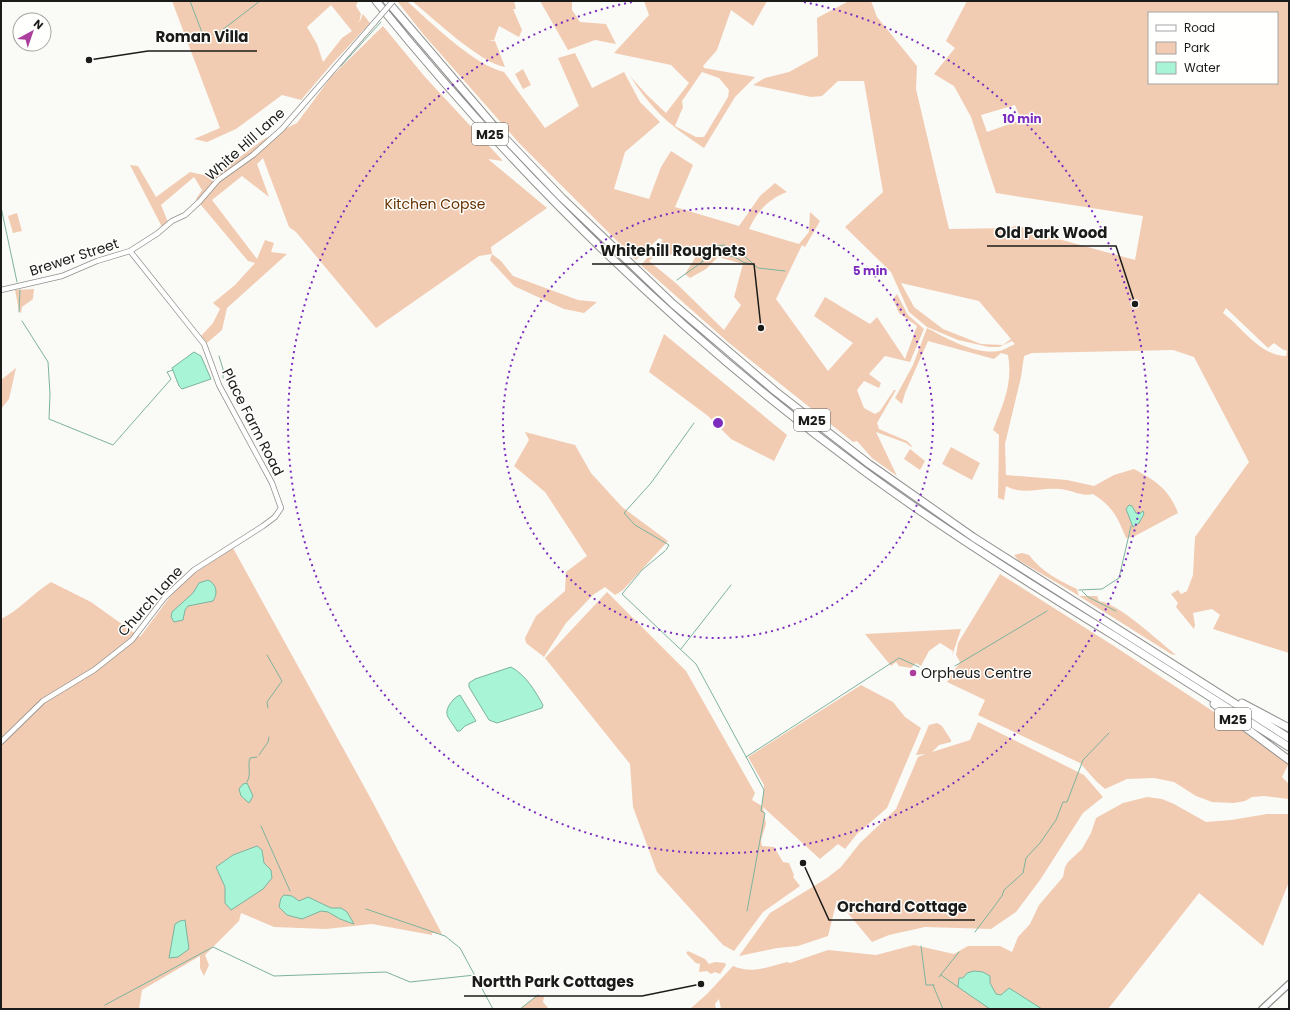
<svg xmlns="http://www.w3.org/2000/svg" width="1290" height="1010" viewBox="0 0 1290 1010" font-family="Poppins,sans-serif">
<rect width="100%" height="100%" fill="#fafaf7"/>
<path fill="#f2ccb2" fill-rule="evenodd" d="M 172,1 L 358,1 L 356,6 L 361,14 L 359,23 L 363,14 L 370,23 L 331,65 L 301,100 L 282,95 L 236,129 L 207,142 L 194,139 L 220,128 ZM 331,5 L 352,31 L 342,38 L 323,62 L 317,44 L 307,27 Z
M 397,1 L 407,1 C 430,22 474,65 504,72 L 545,128 L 579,106 L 558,58 L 575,53 L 592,88 L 624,72 L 640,102 L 660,122 L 625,152 L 614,189 L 649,199 L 661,167 L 671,151 L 693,165 L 675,207 L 739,226 L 760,196 L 775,183 L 787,192 C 768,199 757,212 749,229 L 799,244 L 809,232 L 810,212 L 820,221 L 805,247 L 802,245 L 776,299 L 828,371 L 853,343 L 814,316 L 825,297 L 870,324 L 877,317 L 905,359 L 917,326 L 899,313 L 893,299 L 897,294 L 908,315 L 924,329 L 910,362 L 885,356 L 869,374 L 881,383 L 879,388 L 864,381 L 857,390 L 864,408 L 875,414 L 880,411 L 894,390 L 896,390 L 877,423 L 879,429 L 907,441 L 912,446 L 911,447 L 906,443 L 876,432 L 897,476 L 872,458 L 857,441 L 853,442 L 729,343 L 641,265 L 663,240 L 659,238 L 636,260 L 519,143 L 424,35 ZM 656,254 L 692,255 L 695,258 L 685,274 L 690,278 L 706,269 L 718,257 L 743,264 L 734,297 L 741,305 L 724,330 L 677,284 L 649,261 Z
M 412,1 L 514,1 L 516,9 L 513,9 L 522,30 L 519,37 L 499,26 L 494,40 L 488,40 L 495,41 L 505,67 C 480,63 433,18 412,1 Z
M 540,1 L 572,1 L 572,10 L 580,22 L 606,24 L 616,44 L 595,40 L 568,50 Z
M 644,1 L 767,1 L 753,26 L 731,10 L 717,50 L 703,66 L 704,68 L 755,77 L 735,97 L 704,148 C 669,125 653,111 630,76 L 647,95 L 666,113 L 689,83 L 671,65 L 614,53 L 649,15 ZM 702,72 L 719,78 L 729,90 L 728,97 L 704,137 L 696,137 L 675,126 L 683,107 L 682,101 Z
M 849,1 L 871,1 L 877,17 L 917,66 L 916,89 L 949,229 L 1009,228 L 1018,225 L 1033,232 L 1135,260 L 1143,216 L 996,193 L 971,117 L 954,86 L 934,74 L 955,48 L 946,41 L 967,1 L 1289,1 L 1289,653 L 1213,629 L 1220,615 L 1212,609 L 1193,613 L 1195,625 L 1194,629 L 1176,607 L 1178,603 L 1171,594 L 1178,590 L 1181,594 L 1187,591 L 1193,575 L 1195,537 L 1249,462 L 1194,357 L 1173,350 L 1032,353 L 1024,356 L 1021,377 L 1005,444 L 1006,475 L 1067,480 L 1094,486 L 1114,475 L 1134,469 C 1156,481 1169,489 1178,513 L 1133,537 L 1126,538 C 1117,516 1113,507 1093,494 C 1081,497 1070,489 1059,489 C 1040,487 1024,496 1006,486 L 1004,500 L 998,498 L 999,435 L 993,430 C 1003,404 1013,384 1008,355 L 1001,353 L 994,359 L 928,341 L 905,393 L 902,404 L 895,398 L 913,365 L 927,328 C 946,338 976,355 998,351 C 1003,351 1010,346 1015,344 L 1012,341 L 999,347 L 989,347 L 958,340 L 927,327 L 909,312 L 891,272 L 845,227 L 883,192 L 864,81 L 838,81 L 822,96 L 811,97 L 753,85 L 765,78 L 789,72 L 818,56 L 817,18 ZM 1149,13 L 1277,13 L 1277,83 L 1149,83 ZM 1015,105 L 1021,120 L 987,132 L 981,115 ZM 901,283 L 979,301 L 1011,339 L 1003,345 L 981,344 L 943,329 L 914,307 ZM 1226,308 L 1268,348 L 1274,343 L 1282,349 L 1287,351 L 1286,356 C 1259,355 1243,328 1223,313 Z
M 383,26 L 425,77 L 503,161 L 488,159 L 547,208 L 491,247 L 492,254 L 501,261 L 513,276 L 578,300 L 597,302 L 584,313 L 564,309 L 514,286 L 490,260 L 492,254 L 479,256 L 376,328 L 296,232 L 289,227 L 263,158 L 257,164 L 269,197 L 242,176 L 212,200 L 257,259 L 265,240 L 274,243 L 271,252 L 287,254 L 227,308 L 222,330 L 207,343 L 201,336 L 213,323 L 220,309 L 213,303 L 235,285 L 255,263 L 248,261 L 196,199 L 202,190 L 194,177 L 161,205 L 168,222 L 162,227 L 130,165 L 138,166 L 156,197 L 190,172 L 213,177 L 264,139 L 297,123 L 331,77 Z
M 523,69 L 531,85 L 523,89 L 515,74 Z
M 17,213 L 22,231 L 13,233 L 8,216 Z
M 34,289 L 33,299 L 22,307 L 21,313 L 19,311 L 15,290 Z
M 664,334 L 787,435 L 774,461 L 731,439 L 708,416 L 649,372 Z
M 16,368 L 9,399 L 1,409 L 1,380 Z
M 525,432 L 575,445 L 591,473 L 622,507 L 668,541 L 623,590 L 615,595 L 605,587 L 593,595 L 566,623 L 544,657 L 526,643 L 525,638 L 536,616 L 565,591 L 566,572 L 587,556 L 545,492 L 514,466 L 529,440 Z
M 951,447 L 980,463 L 972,480 L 942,464 Z
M 910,449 L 925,461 L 920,470 L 904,459 Z
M 233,548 L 371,799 L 442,934 L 432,933 L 432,935 L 372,924 L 326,929 L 274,927 L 241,913 L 239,921 L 205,955 L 209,965 L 204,976 L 200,968 L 200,956 L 142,990 L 139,1009 L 1,1009 L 1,619 C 20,610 33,593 51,582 L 91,602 L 140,637 L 169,598 L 186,579 ZM 257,846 L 262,850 L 264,863 L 271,870 L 225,903 L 225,887 Z
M 1022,553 L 1029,555 C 1042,572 1058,580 1077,589 L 1079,596 L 1097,596 L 1099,601 C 1120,604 1158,641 1176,655 L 1171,654 L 1079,596 L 1071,591 L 1018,560 L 1014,555 Z
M 1000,574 L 1114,646 L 1258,741 L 1289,763 L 1282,777 L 1289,784 L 1289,799 L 1264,796 L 1252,797 L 1245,801 L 1234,803 L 1212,802 L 1196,796 L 1174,782 L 1154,778 L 1127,779 L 1105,789 L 1096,781 L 1080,763 L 978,715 L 985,700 L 947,682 L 960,662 L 956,655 L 958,643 Z
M 607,592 L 686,671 L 755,793 L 752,800 L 762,806 L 764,785 L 748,757 L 861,685 L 893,702 L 905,717 L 921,728 L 887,808 L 857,834 L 845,849 L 838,844 L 820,859 L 763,807 L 766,824 L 761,840 L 762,846 L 774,847 L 783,862 L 789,863 L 794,875 L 793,877 L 800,886 L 763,912 L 734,951 L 723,945 L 657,872 L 633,807 L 630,764 L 545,658 Z
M 961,629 L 952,656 L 953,651 L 940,643 L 929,651 L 921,666 L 916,663 L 911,668 L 899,666 L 896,662 L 891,666 L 865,634 Z
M 978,722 L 1084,775 L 1103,797 L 1083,813 L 1040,880 L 1016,912 L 991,929 L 925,927 L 889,935 L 872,942 L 837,900 L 828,936 L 798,946 L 777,948 L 739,956 L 770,913 L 827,878 L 841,867 L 860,843 L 896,809 L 918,757 L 926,754 L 916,755 L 929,725 L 937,723 L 942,726 L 951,740 L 951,742 L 939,745 L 932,752 L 970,740 Z
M 1147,797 L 1162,799 L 1174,804 L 1206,822 L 1231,820 L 1267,814 L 1289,814 L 1289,882 L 1263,946 L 1199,893 L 1108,1009 L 721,1009 L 719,999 L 715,1004 L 716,1009 L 690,1009 L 707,994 L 733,966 C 752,974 768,967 787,962 L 790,963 L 828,950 L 876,955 L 914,945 L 954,954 L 968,946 L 1000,946 L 1012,952 L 1018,937 L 1030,924 L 1039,905 L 1063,877 L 1065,867 L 1068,862 L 1082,849 L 1091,833 L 1096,818 L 1123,803 Z
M 688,951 L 705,959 L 709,964 L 715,962 L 725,963 L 726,965 L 720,974 L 715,972 L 711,974 L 707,971 L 699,972 L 700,964 L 696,963 L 686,953 Z
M 538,995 L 544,997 L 543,1002 L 549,1009 L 520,1009 Z"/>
<path fill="#a7f4d7" stroke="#7db39e" d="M 194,352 L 201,356 L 211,379 L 182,389 L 179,386 L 172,368 Z
M 1129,505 L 1132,506 L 1136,513 L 1139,514 L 1143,511 L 1144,514 L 1139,523 L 1133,527 L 1126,509 Z
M 208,580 C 217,584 218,594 213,601 L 188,606 L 185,610 L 183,620 L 174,622 L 171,617 L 172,612 L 193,593 L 199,583 Z
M 511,667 C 526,675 535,691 543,705 L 542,708 L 497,723 L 489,720 L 469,687 L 469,683 L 475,679 Z
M 460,695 L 476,721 L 465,726 L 460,731 L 457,731 C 451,719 442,716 450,704 C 453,700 455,697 460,695 Z
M 247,783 L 253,796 L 249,803 L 241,796 L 239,789 L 243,784 Z
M 257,846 L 262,850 L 264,863 L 271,870 L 272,878 L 263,889 L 231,910 L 225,903 L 225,887 L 216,867 L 233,855 Z
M 284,895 L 292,896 L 299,901 L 308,897 L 331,908 L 341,908 L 347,912 L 354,924 L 340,919 L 328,912 L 321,911 L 302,919 L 287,915 L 279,907 L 281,898 Z
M 185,920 L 189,949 L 178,957 L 169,958 L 175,924 L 180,921 Z
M 974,971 L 983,972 L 990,976 L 990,983 L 996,994 L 1001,995 L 1009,988 L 1042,1009 L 990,1009 L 958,987 L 959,978 L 963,978 L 967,973 Z"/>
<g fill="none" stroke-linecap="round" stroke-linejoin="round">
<path stroke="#7db39e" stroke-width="1" d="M 190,1 L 206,43 L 210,39
M 217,34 L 260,1
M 341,66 L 381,22
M 1,207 L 17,282
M 702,262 L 715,253 L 735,257 L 743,262 L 754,265
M 677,280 L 702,262 L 704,253 L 713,246 L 724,245 L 744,256 L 758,268 L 785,271
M 19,312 L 20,290
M 22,321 L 48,362 L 50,394 L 49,419 L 113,445 L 171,379 L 167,372 L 173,370
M 219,356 L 223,369 L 223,378
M 666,550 L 669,545 L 635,525 L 624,513 L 651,483 L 694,423
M 665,551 L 642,570 L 622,594 L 696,664 L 764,790 L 761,811 L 765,813 L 747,911
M 1079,590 L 1102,589 L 1119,578 L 1131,526
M 1082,591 L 1088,597 L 1116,611
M 681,649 L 731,585
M 267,655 L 282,681 L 267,702 L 268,708
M 955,666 L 1047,611
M 259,755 L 268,742 L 269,737
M 746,757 L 899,658 L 919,667
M 247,782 C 252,773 247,767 250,758 L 257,757
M 261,826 L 290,891
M 366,909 L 445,936 L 460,948 L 493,1009
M 975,932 L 1002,896 L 1004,890 L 1023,873 L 1026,858 L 1040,843 L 1056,820 L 1063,802 L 1067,802 L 1083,760 L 1109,733
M 921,946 L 926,985 L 933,985
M 941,975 L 958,987
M 939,977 L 959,952
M 934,985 L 933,985 L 943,1009
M 105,1005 L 213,947 L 274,976 L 386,972 L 410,982 L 475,975
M 520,1009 L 538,995"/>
<defs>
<path id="minor" d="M 1,290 L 62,276 L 97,261 L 130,251 L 158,233 L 172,221 L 185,215 L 199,202 L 218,180 L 253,155 L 282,129 L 374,23
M 1,742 L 43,701 L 94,670 L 132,640 L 165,597 L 194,570 L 263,526 L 275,517 L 281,508 L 272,483 L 219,385 L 204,344 L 130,251"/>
<path id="major" d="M 1262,1009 L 1289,984"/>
<path id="highway" d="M 376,1 C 518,177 681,336 864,471 C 944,530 1028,583 1113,635 C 1172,672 1230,710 1289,747
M 387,1 L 499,132 L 562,198 L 673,304 L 775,391 L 869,464 L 973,537 L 1289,738
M 1242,703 L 1289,728
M 1214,704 L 1289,760"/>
</defs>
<use href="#minor" stroke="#90918e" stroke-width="6"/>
<use href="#major" stroke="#90918e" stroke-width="8"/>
<use href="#highway" stroke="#90918e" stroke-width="9"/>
<use href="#minor" stroke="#fff" stroke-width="4.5"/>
<use href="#major" stroke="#fff" stroke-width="5.5"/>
<use href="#highway" stroke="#fff" stroke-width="7"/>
<defs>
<path id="minor-bridge" d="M 374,23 L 393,1"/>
</defs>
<use href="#minor-bridge" stroke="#90918e" stroke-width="6" stroke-linecap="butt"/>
<use href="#minor-bridge" stroke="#fff" stroke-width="4.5"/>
</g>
<g fill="none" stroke="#7b2cbf" stroke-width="2" stroke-dasharray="2 4">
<circle cx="718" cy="423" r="215"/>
<path d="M804 2A430 430 0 1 1 632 2"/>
</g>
<circle fill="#ac3f9e" stroke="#fffffe" stroke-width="1.5" cx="913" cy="673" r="4"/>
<g text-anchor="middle" stroke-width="3" stroke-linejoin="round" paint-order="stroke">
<g fill="#fffffe" stroke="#5f5f5e" stroke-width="1">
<rect x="472" y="123" width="36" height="22" rx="3"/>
<rect x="794" y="409" width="36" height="22" rx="3"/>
<rect x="1215" y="708" width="36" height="22" rx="3"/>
</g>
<g font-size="13" font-weight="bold" fill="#1b1b1a">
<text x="490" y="139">M25</text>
<text x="812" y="425">M25</text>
<text x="1233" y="724">M25</text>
</g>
<g font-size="14" fill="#1b1b1a" stroke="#fffffe">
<text transform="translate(245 144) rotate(-42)" y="5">White Hill Lane</text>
<text transform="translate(74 257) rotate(-18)" y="5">Brewer Street</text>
<text transform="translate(253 422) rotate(63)" y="5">Place Farm Road</text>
<text transform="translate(150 601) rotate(-48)" y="5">Church Lane</text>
</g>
<g font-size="14" fill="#663200" stroke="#fffffe">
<text x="435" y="209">Kitchen Copse</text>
</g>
<g font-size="14" fill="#1b1b1a" stroke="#fffffe" text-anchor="start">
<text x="921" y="678">Orpheus Centre</text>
</g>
</g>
<circle cx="718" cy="423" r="6" fill="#7b2cbf" stroke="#fffffe" stroke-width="2"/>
<g font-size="12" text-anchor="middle" font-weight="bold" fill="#7b2cbf" stroke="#fffffe" stroke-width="3" stroke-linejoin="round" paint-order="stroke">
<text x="1022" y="123">10 min</text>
<text x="870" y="275">5 min</text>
</g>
<path fill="none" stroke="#1b1b1a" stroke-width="1.5" d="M89 60L148 51H257M1135 304L1116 246H987M761 328L754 264H592M803 863L829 920H975M701 984L642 996H464"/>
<g fill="#1b1b1a" stroke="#fffffe" stroke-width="1.5">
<circle cx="89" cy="60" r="4"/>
<circle cx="1135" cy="304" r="4"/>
<circle cx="761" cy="328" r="4"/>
<circle cx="803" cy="863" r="4"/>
<circle cx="701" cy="984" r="4"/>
</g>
<g font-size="15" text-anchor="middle" font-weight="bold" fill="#1b1b1a" stroke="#fffffe" stroke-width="3" stroke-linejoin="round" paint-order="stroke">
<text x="202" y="42">Roman Villa</text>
<text x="1051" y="238">Old Park Wood</text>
<text x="673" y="256">Whitehill Roughets</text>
<text x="902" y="912">Orchard Cottage</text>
<text x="553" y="987">Nortth Park Cottages</text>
</g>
<rect width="1290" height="1010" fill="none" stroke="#1b1b1a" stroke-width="4"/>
<rect x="1148" y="12" width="130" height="72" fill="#fffffe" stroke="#a4a4a3"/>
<rect x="1156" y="25" width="20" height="6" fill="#ffffff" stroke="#a4a4a3"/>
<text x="1184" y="32" font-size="12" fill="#1b1b1a">Road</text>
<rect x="1156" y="42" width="20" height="12" fill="#f2ccb2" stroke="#a4a4a3"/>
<text x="1184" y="52" font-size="12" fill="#1b1b1a">Park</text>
<rect x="1156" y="62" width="20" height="12" fill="#a7f4d7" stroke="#a4a4a3"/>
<text x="1184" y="72" font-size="12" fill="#1b1b1a">Water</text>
<g transform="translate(32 32) rotate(40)"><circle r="19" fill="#fffffe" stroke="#a4a4a3"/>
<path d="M0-3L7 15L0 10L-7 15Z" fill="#ac3f9e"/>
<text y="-6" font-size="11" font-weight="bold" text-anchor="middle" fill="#1b1b1a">N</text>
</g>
</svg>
